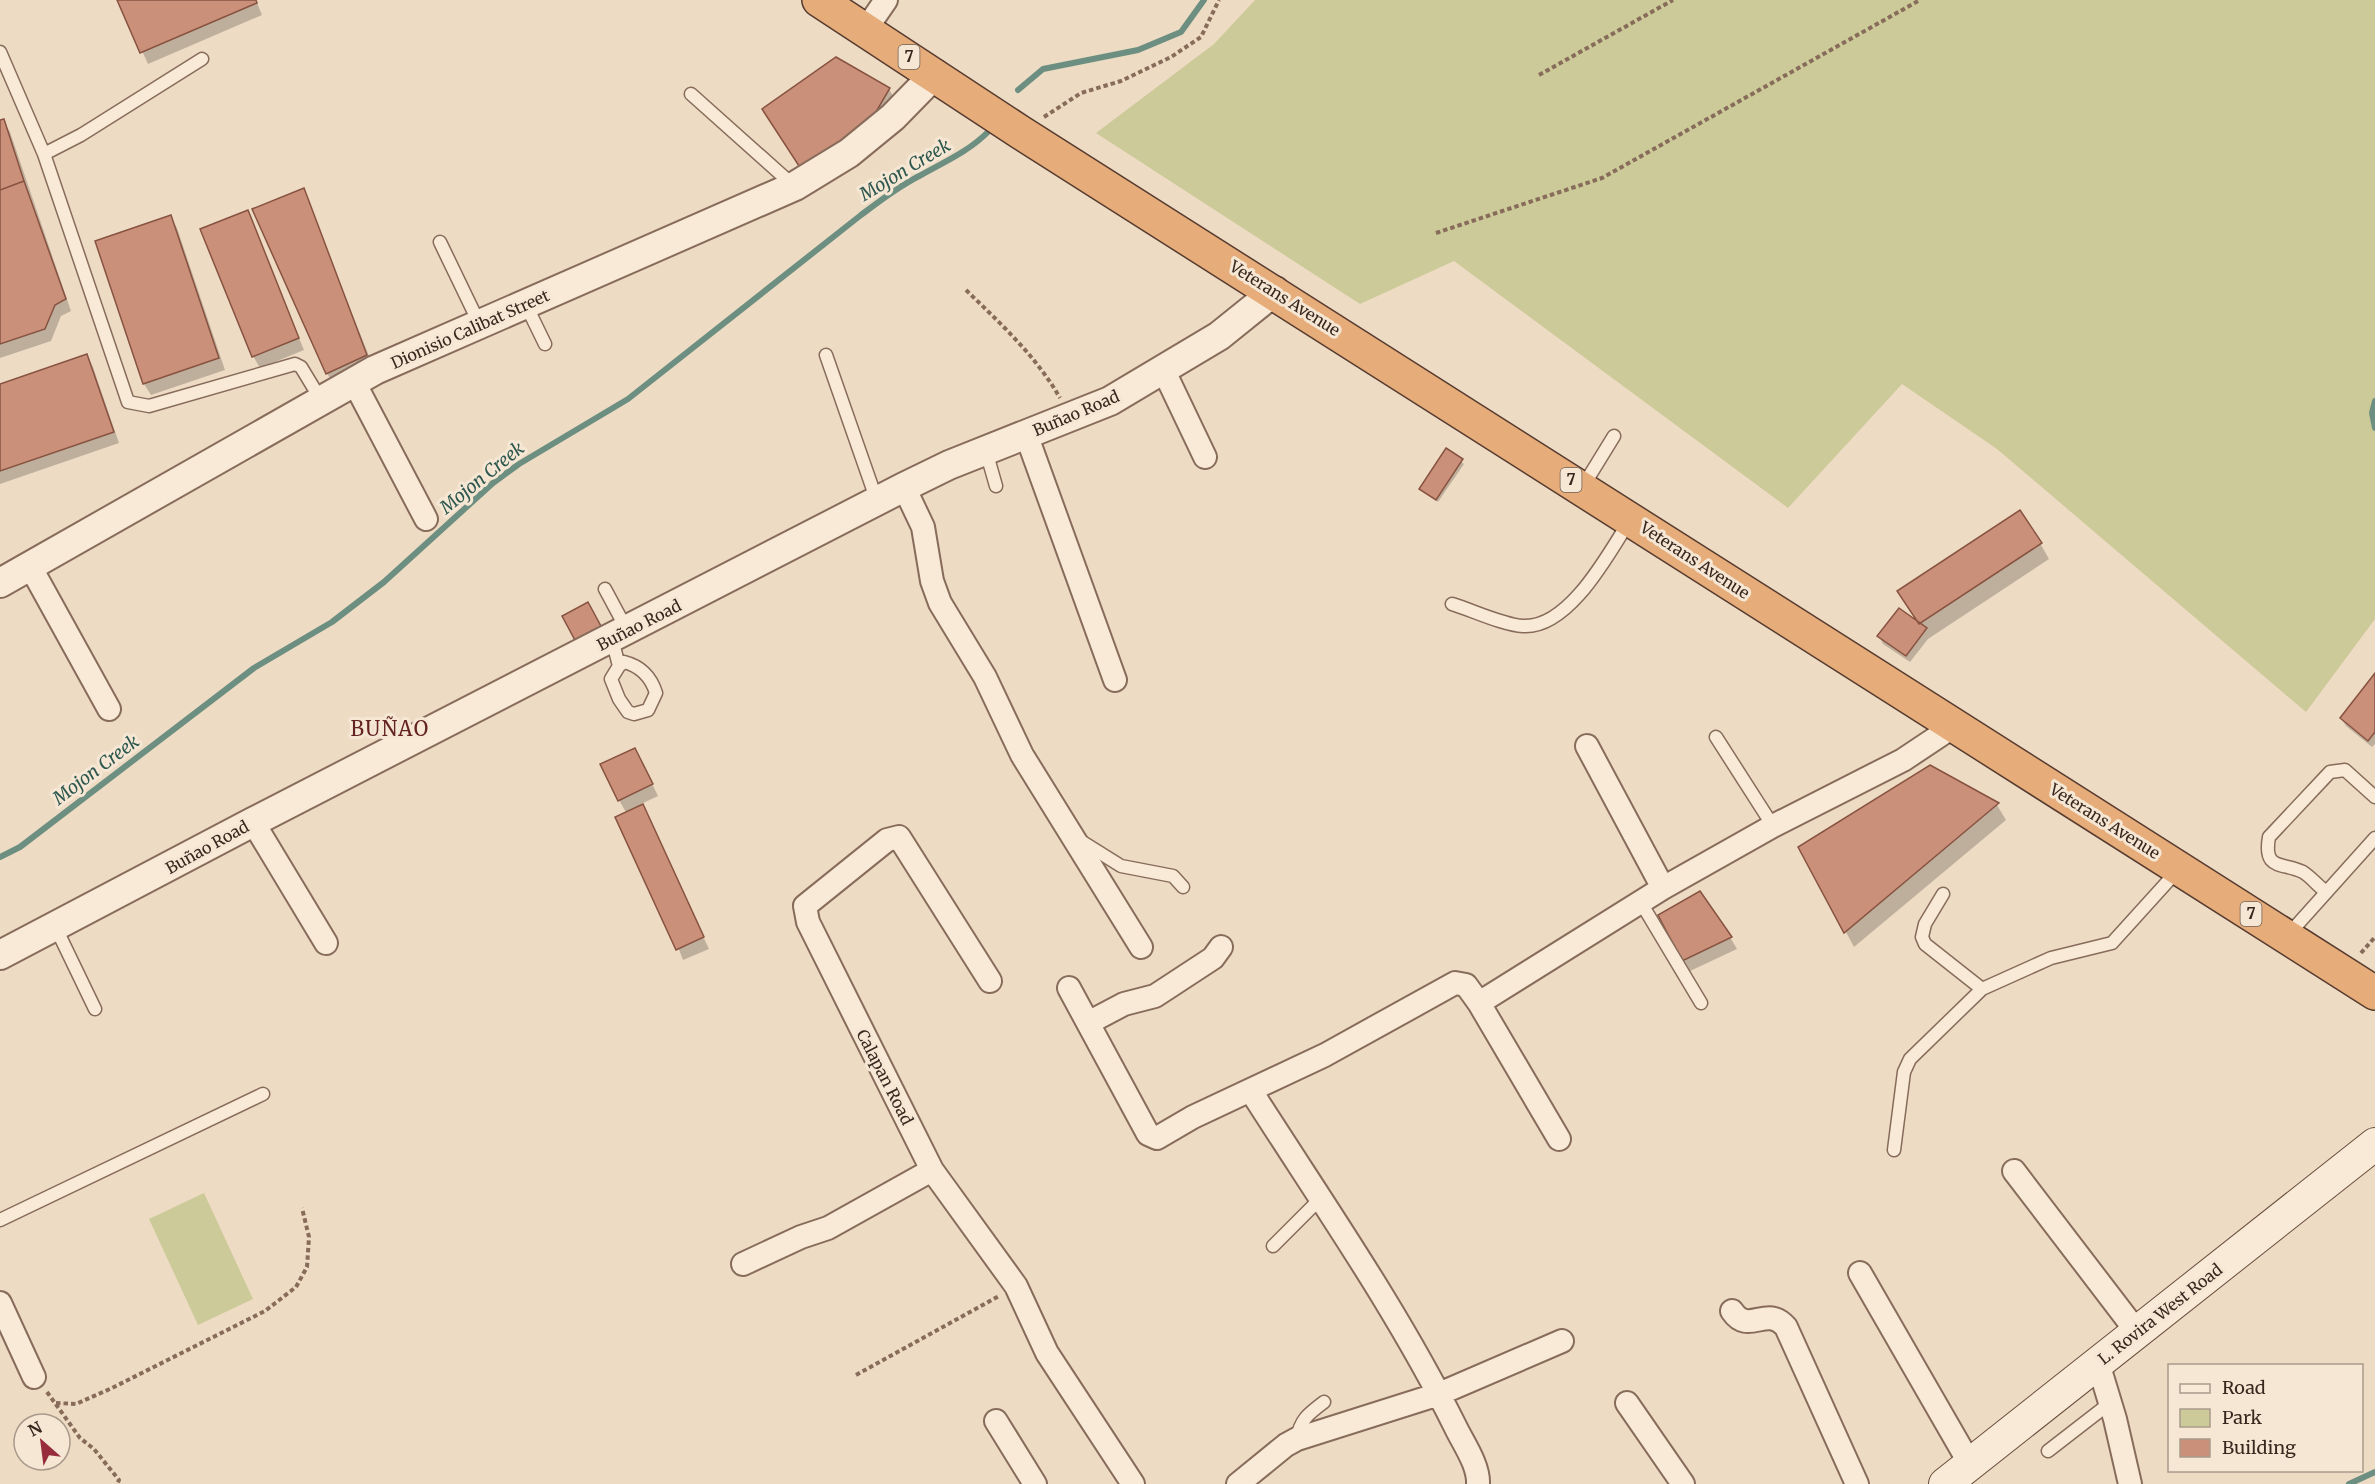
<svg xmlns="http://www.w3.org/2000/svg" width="2375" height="1484" viewBox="0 0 2375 1484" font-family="Merriweather,serif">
<rect width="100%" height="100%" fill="#eedbc4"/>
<path fill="#ccca98" d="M 1255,0 L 2375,0 L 2375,619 L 2306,712 L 1997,449 L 1902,384 L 1788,508 L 1454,261 L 1360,304 L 1096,133 L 1214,44 Z
M 204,1193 L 253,1299 L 198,1325 L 149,1219 Z"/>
<path fill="#0003" d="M 119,0 L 256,0 L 262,15 L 148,64 Z
M 889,89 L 898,105 L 812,183 Z
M 3,121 L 10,132 L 71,311 L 61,316 L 51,341 L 0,358 L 0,122 Z
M 303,190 L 373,366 L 333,384 L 327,373 Z
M 247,212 L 304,350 L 260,368 L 253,356 Z
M 170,216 L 177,228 L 225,370 L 151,395 L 144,384 Z
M 87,356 L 93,367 L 119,443 L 0,484 L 0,385 Z
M 1446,450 L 1464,464 L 1438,502 L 1421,489 Z
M 2040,543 L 2049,559 L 1928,639 L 1910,662 L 1883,644 L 1879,636 L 1919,624 L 1899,592 Z
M 2375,675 L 2375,744 L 2372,747 L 2346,726 L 2341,718 Z
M 641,761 L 658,796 L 641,804 L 709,949 L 683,960 L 627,814 L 619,800 Z
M 1930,767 L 1997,805 L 2006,820 L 1854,947 L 1800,847 Z
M 1730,937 L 1737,949 L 1690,971 L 1684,960 Z"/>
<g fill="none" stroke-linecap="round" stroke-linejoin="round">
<path stroke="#6d8f81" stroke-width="6" d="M 1018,90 L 1043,69 L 1138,50 L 1181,32 L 1204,0
M 2375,401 L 2372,413 L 2375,428
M 0,857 L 20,847 L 254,668 L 332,622 L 384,582 L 493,483 L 519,464 L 628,399 L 861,215 C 881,200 901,185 923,174 C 948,160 969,151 989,131
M 2349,1484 L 2375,1472"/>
</g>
<path fill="#cb907a" stroke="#875341" stroke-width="1.5" d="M 117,0 L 256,0 L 257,3 L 140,53 Z
M 836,57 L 890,88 L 873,117 L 818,161 L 801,169 L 762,109 Z
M 4,119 L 24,181 L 0,190 L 0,120 Z
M 24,181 L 66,299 L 55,305 L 45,329 L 0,344 L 0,190 Z
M 304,188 L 367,355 L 326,374 L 252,209 Z
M 248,210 L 299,338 L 252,357 L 200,229 Z
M 171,215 L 219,358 L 143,384 L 95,241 Z
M 87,354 L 114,432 L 0,471 L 0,384 Z
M 1446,448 L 1463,459 L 1436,500 L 1419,489 Z
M 2020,510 L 2042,543 L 1919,624 L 1897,591 Z
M 588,602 L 602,628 L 576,642 L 562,616 Z
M 1899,608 L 1927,628 L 1906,656 L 1877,636 Z
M 2375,673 L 2375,732 L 2368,741 L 2340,718 Z
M 635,748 L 653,784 L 618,801 L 600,764 Z
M 1930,765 L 1999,803 L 1844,933 L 1798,847 Z
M 643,804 L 704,937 L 676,950 L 615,817 Z
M 1700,891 L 1732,937 L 1682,961 L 1658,915 Z"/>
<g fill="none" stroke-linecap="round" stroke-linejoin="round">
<defs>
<path id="service" d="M 0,52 L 44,154
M 202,59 L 81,135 L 44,154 L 128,402 L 149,406 L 295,364 L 301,367 L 321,400
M 691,94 L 794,186
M 440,242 L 480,325
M 526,305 L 545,344
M 826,355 L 877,501
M 986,451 L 996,486
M 1582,488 L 1614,436
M 605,589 L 627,630
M 1452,604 C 1472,610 1503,625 1523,626 C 1569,629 1609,553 1630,520
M 612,639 L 619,666 L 611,679 L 619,699 L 628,712 L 634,714 L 648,710 L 656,693 C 651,677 640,666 624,662 L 619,666
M 1716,737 L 1773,826
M 1081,841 L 1121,866 L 1173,876 L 1183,887
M 2325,891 C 2318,886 2311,877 2303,872 C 2282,862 2263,871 2269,837 L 2330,772 L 2345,770 L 2375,797
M 1943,894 L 1925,924 L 1922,937 L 1925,944 L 1982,989
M 1640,901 L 1701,1003
M 55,926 L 95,1009
M 2288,935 L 2375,838
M 1894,1150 L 1904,1072 L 1910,1059 L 1982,989 L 2051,958 L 2112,943 L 2179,869
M 0,1220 L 263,1094
M 1273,1246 L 1320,1199
M 1297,1439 C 1300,1420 1308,1414 1324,1402
M 2048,1451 L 2110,1403"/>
<path id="minor" d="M 866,29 L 886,0
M 1163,369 L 1205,457
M 354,382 L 426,519
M 1026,434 L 1115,680
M 904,487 L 923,527 L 932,581 L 940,603 L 985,677 L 1022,755 L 1141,947
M 30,566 L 109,709
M 1587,746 L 1663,888
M 253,822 L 326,943
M 990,981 L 899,837 L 887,840 L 805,906 L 808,922 L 932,1170 L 1016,1286 L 1047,1353 L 1133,1484
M 1069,988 L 1148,1134 L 1157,1138 L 1193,1117 L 1325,1055 L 1455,983 L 1466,985 L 1479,1003 L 1663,888 L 1773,826 L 1903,760 L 1954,726
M 1479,1003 L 1559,1139
M 1088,1023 L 1124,1004 L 1155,996 L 1213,958 L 1221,947
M 1251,1091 C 1321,1201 1397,1309 1455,1426 C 1463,1443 1479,1465 1478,1484
M 2014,1171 L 2137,1332
M 743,1264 L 801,1237 L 828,1228 L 932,1170
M 1860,1273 L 1970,1464
M 0,1303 L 34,1377
M 1732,1311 C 1749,1336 1766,1304 1786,1327 L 1857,1484
M 2098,1363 L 2115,1419 L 2130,1484
M 1627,1403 L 1683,1484
M 996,1421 L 1035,1484
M 1238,1484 L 1286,1445 L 1297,1439 L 1439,1394 L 1562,1341"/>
<path id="tertiary" d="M 0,583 L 375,370 L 795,186 L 849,153 L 893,117 L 935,74
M 0,955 L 253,822 L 904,487 L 949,465 L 1110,401 L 1219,336 L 1275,291"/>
<path id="secondary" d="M 1945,1484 L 2375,1144"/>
<path id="trunk" d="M 819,0 L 1020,132 L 2375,993"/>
</defs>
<use href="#service" stroke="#886c5b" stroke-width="15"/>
<use href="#minor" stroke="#886c5b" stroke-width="26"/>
<use href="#tertiary" stroke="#886c5b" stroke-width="32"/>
<use href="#secondary" stroke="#6a4e3e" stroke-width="34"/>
<use href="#trunk" stroke="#563b2f" stroke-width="36"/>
<path stroke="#886c5b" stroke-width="4" stroke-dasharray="4.5 3" stroke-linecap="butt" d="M 1539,75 L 1673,0
M 1044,117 L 1081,93 L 1121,81 L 1171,57 L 1201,37 L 1219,0
M 1436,233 L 1602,178 L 1920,0
M 966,290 C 1000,323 1036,356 1060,398
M 2361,953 L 2375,937
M 856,1375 L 999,1296
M 47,1392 L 80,1438 L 94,1449 L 119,1480 L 117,1484
M 56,1403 L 76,1404 L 112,1388 L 265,1311 L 296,1287 L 307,1267 L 309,1237 L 302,1208"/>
<use href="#service" stroke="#f8ead7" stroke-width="12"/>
<use href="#minor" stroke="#f8ead7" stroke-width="22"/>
<use href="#tertiary" stroke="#f8ead7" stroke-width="28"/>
<use href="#secondary" stroke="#f8ead7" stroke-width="32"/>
<use href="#trunk" stroke="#e6ac7a" stroke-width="33"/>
</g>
<g text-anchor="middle" stroke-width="6" stroke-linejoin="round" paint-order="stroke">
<g fill="#f5e7d4" stroke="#716155" stroke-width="1.5">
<rect x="898.5" y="45" width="21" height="24" rx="4.5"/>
<rect x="1560.5" y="468" width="21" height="24" rx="4.5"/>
<rect x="2240.5" y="902" width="21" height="24" rx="4.5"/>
</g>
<g font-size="15" font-weight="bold" fill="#38271e">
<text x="909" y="62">7</text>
<text x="1571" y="485">7</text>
<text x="2251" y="919">7</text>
</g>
<g font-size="16" fill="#38271e" stroke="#f5e7d4">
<text transform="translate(1285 298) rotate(32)" y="6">Veterans Avenue</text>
<text transform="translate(470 329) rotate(-24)" y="6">Dionisio Calibat Street</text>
<text transform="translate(1076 413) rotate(-23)" y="6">Buñao Road</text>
<text transform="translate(1695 560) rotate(33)" y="6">Veterans Avenue</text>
<text transform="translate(639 625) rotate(-27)" y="6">Buñao Road</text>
<text transform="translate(2105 821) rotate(32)" y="6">Veterans Avenue</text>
<text transform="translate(207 847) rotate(-29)" y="6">Buñao Road</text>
<text transform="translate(885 1077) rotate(63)" y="6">Calapan Road</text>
<text transform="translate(2160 1314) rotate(-38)" y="6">L. Rovira West Road</text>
</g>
<g font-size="18" font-style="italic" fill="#2e584f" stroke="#f5e7d4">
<text transform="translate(905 170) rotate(-31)" y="6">Mojon Creek</text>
<text transform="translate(482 478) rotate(-39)" y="6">Mojon Creek</text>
<text transform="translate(96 770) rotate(-37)" y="6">Mojon Creek</text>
</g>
<g font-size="20" letter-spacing="1.5" fill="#64231e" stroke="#f5e7d4">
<text x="390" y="736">BUÑAO</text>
</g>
</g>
<rect x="2168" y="1364" width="195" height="108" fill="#f5e7d4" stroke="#a99a8b" stroke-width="1.5"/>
<rect x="2180" y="1384" width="30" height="9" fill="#f8ead7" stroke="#a99a8b" stroke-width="1.5"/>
<text x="2222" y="1394" font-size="18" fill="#38271e">Road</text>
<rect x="2180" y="1409" width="30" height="18" fill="#ccca98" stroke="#a99a8b" stroke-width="1.5"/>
<text x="2222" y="1424" font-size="18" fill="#38271e">Park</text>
<rect x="2180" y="1439" width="30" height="18" fill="#cb907a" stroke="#a99a8b" stroke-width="1.5"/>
<text x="2222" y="1454" font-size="18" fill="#38271e">Building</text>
<g transform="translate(42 1442) rotate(332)"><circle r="28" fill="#f5e7d4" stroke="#a99a8b" stroke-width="1.5"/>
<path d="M0-4.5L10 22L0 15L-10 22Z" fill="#962c3c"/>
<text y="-9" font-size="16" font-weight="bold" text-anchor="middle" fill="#38271e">N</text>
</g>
</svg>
